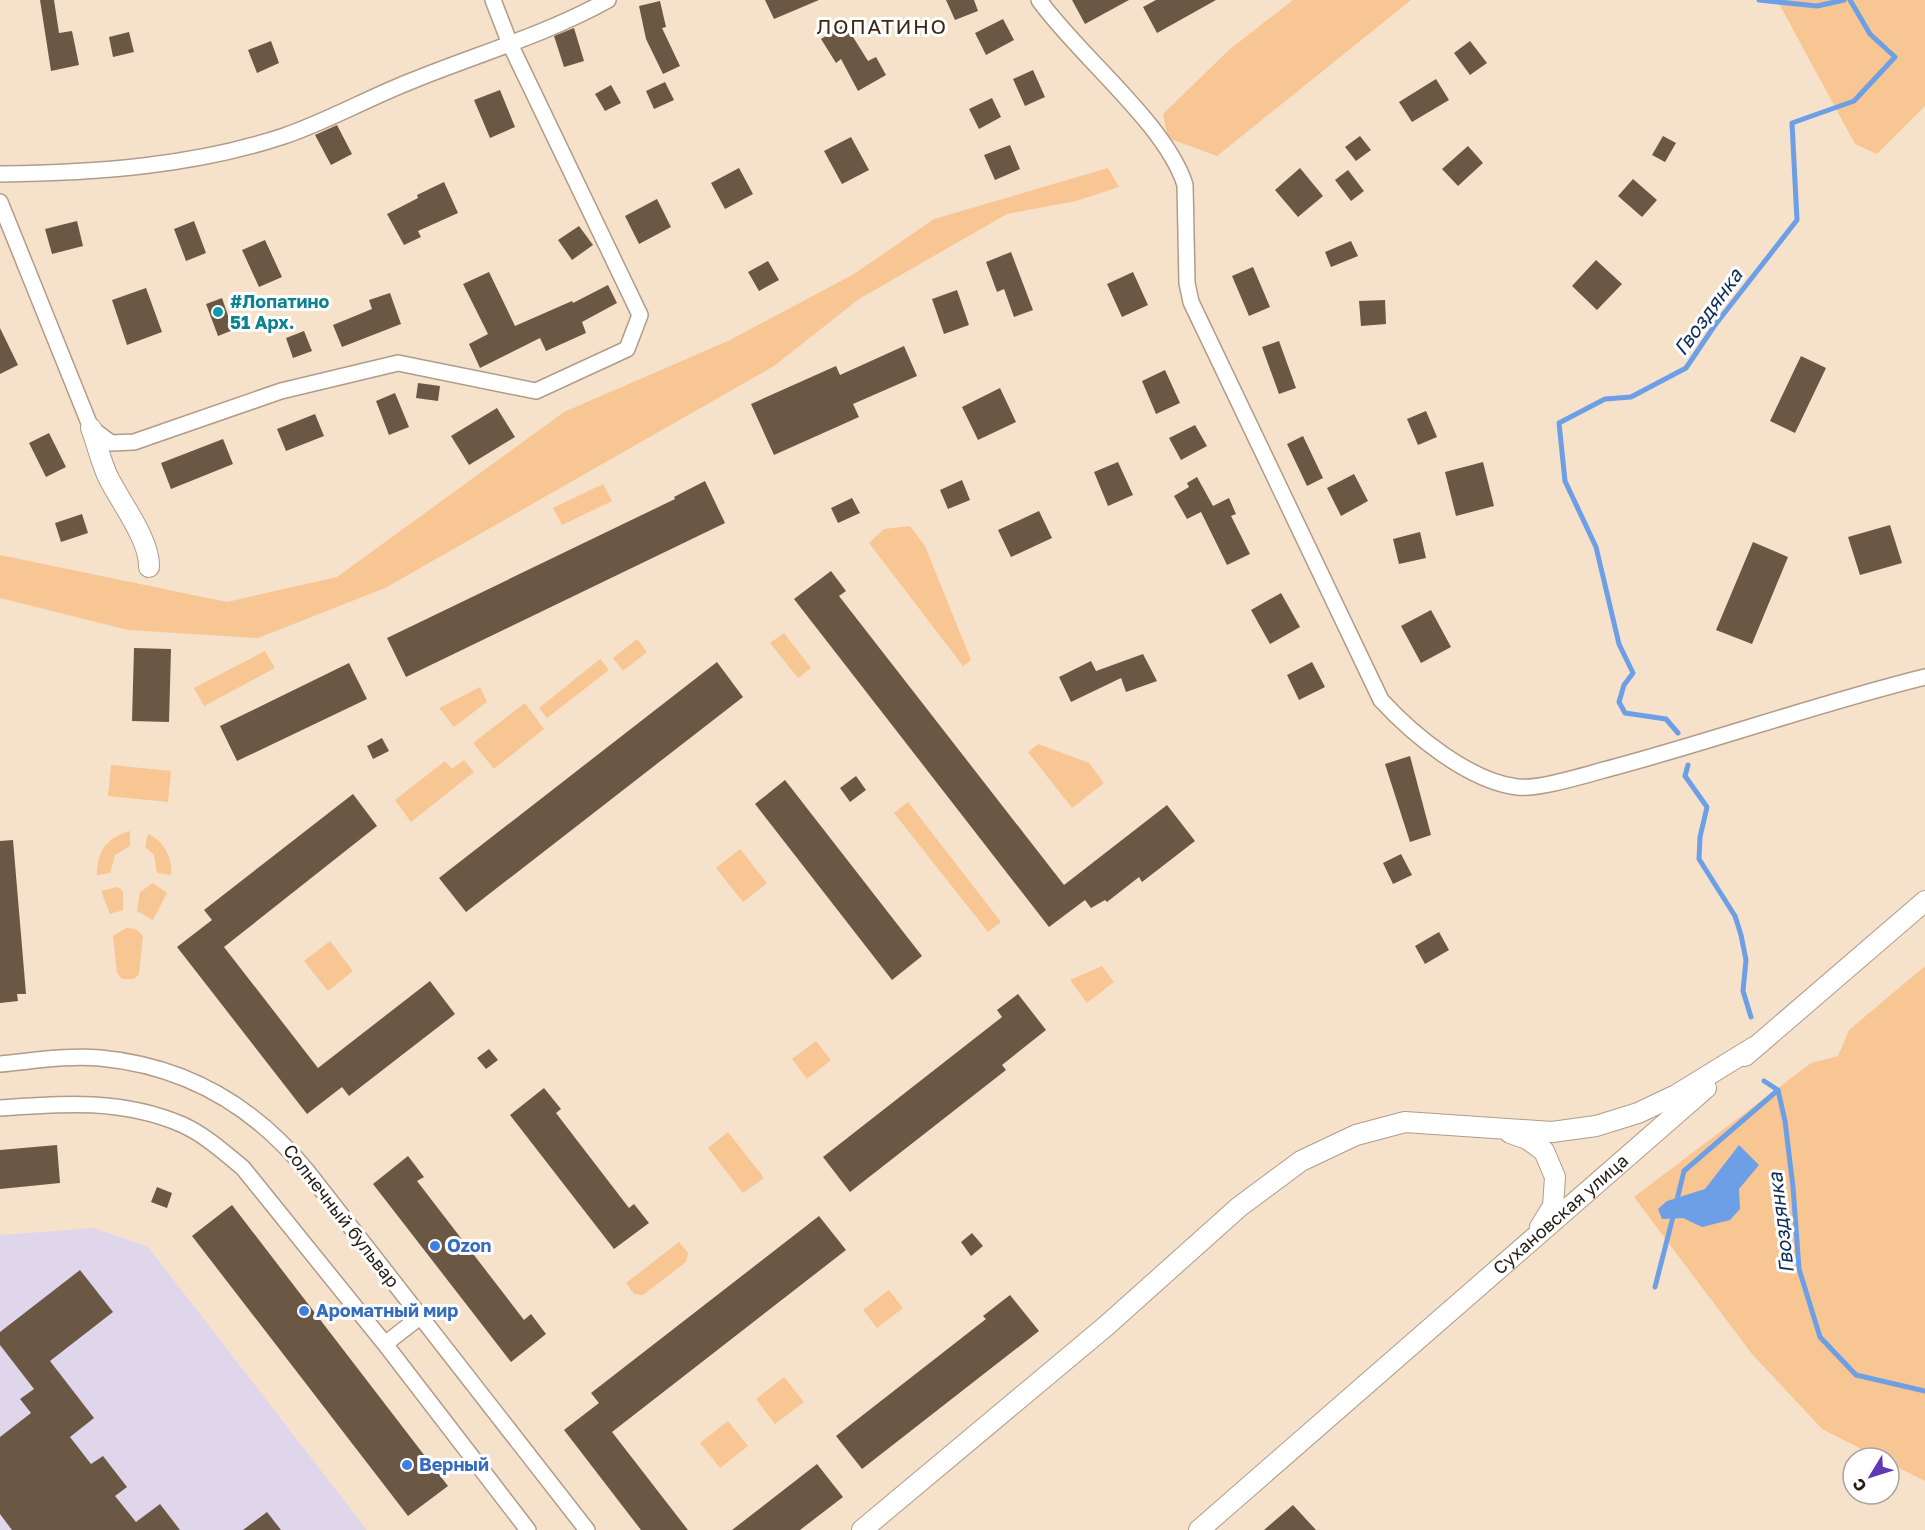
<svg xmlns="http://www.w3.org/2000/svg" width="1925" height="1530" viewBox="0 0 1925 1530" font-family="'Golos Text',sans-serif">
<rect width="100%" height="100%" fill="#f6e1cb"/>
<path fill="#e0d6eb" d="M 94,1228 L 148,1247 L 367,1530 L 0,1530 L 0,1235 Z"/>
<path fill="#f8c692" d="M 1293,0 L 1411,0 L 1217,156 L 1168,138 L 1163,114 L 1230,49 Z
M 1777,0 L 1925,0 L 1925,106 L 1877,154 L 1855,144 Z
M 1108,168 L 1119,187 L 1076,201 L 1007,214 L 859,299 L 774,366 L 385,588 L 258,638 L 128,630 L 0,598 L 0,555 L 227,602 L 337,577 L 564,412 L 728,341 L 854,274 L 934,219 Z
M 603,484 L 612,501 L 562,525 L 553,508 Z
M 910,526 L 925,546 L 971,660 L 963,666 L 869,543 L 884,529 Z
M 784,633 L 811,668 L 798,678 L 770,643 Z
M 637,639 L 647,652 L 623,671 L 613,658 Z
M 265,651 L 275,668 L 204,706 L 194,688 Z
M 600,659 L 609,670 L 547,718 L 539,708 Z
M 480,687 L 487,702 L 454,727 L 439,708 Z
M 525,703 L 544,729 L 494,769 L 473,743 Z
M 1038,744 L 1089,763 L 1104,783 L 1072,808 L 1028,752 Z
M 464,760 L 474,772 L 411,822 L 395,800 L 445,761 L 452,769 Z
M 111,765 L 171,771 L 168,802 L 108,796 Z
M 908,802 L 1001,922 L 988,932 L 894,813 Z
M 130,831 L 130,846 L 115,855 L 110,873 L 97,875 C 97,850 107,838 130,831 Z
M 148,834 C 164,841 173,858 171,875 L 157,873 L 154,855 L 145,847 Z
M 740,849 L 767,883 L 743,902 L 716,868 Z
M 153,883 L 167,893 L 153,920 L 137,911 L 140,892 Z
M 117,887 L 123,891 L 123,910 L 110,914 L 101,891 Z
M 126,928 L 136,929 L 143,936 L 139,974 L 134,979 L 122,979 L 117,973 L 113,936 Z
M 330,941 L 353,971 L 328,991 L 304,961 Z
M 1102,966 L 1114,982 L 1087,1003 L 1070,980 Z
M 1925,966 L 1925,1481 L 1889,1463 L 1889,1458 L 1879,1458 L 1822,1429 L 1752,1354 L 1634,1197 L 1811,1063 L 1838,1056 L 1849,1030 Z
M 816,1041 L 831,1060 L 807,1079 L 792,1059 Z
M 728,1132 L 764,1178 L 743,1193 L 708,1148 Z
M 679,1242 L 688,1253 L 686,1262 L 643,1295 L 634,1294 L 626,1283 Z
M 889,1290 L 903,1308 L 877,1328 L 863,1310 Z
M 784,1377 L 804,1402 L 775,1424 L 756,1399 Z
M 728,1421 L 748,1446 L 720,1468 L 700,1443 Z"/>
<path fill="#6d9fe6" d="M 1739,1145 L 1759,1165 L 1739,1189 L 1740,1209 L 1730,1220 L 1702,1227 L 1683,1218 L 1662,1219 L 1658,1209 L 1667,1201 L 1705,1189 Z"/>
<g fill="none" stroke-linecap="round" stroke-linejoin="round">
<path stroke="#6d9fe6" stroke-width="5" d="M 1759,0 L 1817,6 L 1844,0
M 1678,733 L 1666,719 L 1625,713 L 1619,702 L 1624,685 L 1633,673 L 1619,644 L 1596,547 L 1565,481 L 1559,423 L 1605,399 L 1631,397 L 1686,368 L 1715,325 L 1797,220 L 1792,123 L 1854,101 L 1895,57 L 1870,34 L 1850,0
M 1688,765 L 1685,776 L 1707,807 L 1700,837 L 1699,859 L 1735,916 L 1741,935 L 1746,960 L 1743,991 L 1751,1017
M 1778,1090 L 1785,1121 L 1793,1187 L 1799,1269 L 1820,1337 L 1856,1375 L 1925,1391
M 1676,1204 L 1684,1171 L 1778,1090 L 1764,1081
M 1655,1287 L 1674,1213"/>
</g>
<path fill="#6a5845" d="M 40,0 L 54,0 L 59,33 L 72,31 L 79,65 L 51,71 Z
M 765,0 L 819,0 L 774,19 Z
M 946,0 L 974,0 L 978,11 L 955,20 Z
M 1072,0 L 1129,0 L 1085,24 Z
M 1156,0 L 1216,0 L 1157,33 L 1143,7 Z
M 660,1 L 666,27 L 662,28 L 680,66 L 663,74 L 646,39 L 639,6 Z
M 1003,19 L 1014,40 L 986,55 L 975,33 Z
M 845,24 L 868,61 L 876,57 L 886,75 L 858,91 L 841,59 L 836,63 L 821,39 Z
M 574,28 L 584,61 L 564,67 L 554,36 Z
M 129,32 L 134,52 L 113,57 L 109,37 Z
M 271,41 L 279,63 L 257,73 L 248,50 Z
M 1470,41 L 1487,63 L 1470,75 L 1454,53 Z
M 1033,70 L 1045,97 L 1025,106 L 1013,79 Z
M 1436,79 L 1449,100 L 1412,122 L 1399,102 Z
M 665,82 L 674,100 L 654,109 L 646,91 Z
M 611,85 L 621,103 L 605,111 L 595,94 Z
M 500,90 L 515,127 L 490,138 L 474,100 Z
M 992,98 L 1001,117 L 979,129 L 969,109 Z
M 337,125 L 352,154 L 331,165 L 315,135 Z
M 1360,136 L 1371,150 L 1356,161 L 1345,147 Z
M 1663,136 L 1676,143 L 1665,162 L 1652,155 Z
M 851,137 L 869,170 L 842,184 L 824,151 Z
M 1010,145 L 1020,169 L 995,180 L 984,155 Z
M 1468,146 L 1483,163 L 1458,186 L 1442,169 Z
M 739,168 L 753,194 L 725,209 L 711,183 Z
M 1300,168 L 1323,196 L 1298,217 L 1275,190 Z
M 1348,170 L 1364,191 L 1351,201 L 1335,180 Z
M 1633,179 L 1657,200 L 1642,217 L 1618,196 Z
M 444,182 L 458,213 L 418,231 L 421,237 L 404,245 L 387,214 L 418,198 L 417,195 Z
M 657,199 L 671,227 L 639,244 L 625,216 Z
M 77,221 L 83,246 L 52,254 L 45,229 Z
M 194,221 L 206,253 L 186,261 L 174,229 Z
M 579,226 L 593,245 L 572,260 L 558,240 Z
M 265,240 L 282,277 L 259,287 L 242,250 Z
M 1351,241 L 1358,256 L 1331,267 L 1325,252 Z
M 1011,252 L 1033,310 L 1014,317 L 1004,289 L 997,292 L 986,262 Z
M 1596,260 L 1622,284 L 1597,310 L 1572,286 Z
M 768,261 L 779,280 L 759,291 L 748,272 Z
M 1253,267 L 1270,307 L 1249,316 L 1232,276 Z
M 489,272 L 515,326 L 572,301 L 573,303 L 608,285 L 617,303 L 582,322 L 586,333 L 546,351 L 540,338 L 480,368 L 469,344 L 488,334 L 463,284 Z
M 1133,272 L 1148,305 L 1122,317 L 1107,284 Z
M 146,288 L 162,332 L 127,345 L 112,300 Z
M 957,290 L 969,325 L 944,334 L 932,299 Z
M 390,293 L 401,324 L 342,347 L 333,325 L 372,309 L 369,300 Z
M 222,298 L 233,330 L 218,336 L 206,304 Z
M 1385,300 L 1386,324 L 1361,326 L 1359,301 Z
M 0,328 L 18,365 L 0,374 Z
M 304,331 L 312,351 L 293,358 L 286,338 Z
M 1279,341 L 1296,388 L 1279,394 L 1262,347 Z
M 904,346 L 917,376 L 853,404 L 859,417 L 774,455 L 751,404 L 836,366 L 840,375 Z
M 1801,356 L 1826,368 L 1795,433 L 1770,421 Z
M 1165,370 L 1180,403 L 1156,414 L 1142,381 Z
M 418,383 L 440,386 L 438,401 L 416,398 Z
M 1000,388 L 1016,422 L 978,440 L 962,407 Z
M 395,393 L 409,427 L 389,435 L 376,401 Z
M 497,408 L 515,437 L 469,465 L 451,436 Z
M 1426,411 L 1437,437 L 1418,445 L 1407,419 Z
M 315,414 L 324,436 L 286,451 L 277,429 Z
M 1195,425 L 1207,446 L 1181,460 L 1169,438 Z
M 49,433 L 66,467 L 46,477 L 29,443 Z
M 1303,436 L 1323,478 L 1307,486 L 1287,444 Z
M 223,439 L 233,464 L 171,489 L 161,463 Z
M 1118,462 L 1133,495 L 1108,506 L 1094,472 Z
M 1483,462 L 1494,506 L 1456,516 L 1445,472 Z
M 1354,474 L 1368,501 L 1341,516 L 1327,488 Z
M 1197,477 L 1213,506 L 1229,498 L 1236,514 L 1231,516 L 1250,554 L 1227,565 L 1201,512 L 1187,519 L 1174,496 L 1189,487 L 1187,483 Z
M 962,480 L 970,500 L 948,509 L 940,490 Z
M 705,481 L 725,523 L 406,677 L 387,638 L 675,499 L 674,497 Z
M 852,498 L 860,513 L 838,523 L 831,508 Z
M 1039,511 L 1052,538 L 1011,557 L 998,530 Z
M 82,514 L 88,533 L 61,542 L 55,523 Z
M 1890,525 L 1902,563 L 1860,575 L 1848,537 Z
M 1420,532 L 1426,558 L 1399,564 L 1393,539 Z
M 1753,542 L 1788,557 L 1752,644 L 1716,630 Z
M 831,571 L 846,591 L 839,596 L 1064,885 L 1167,805 L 1195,841 L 1142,882 L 1139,877 L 1107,902 L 1105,900 L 1091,908 L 1085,900 L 1049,927 L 794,599 Z
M 1281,593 L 1300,627 L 1270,644 L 1251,610 Z
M 1431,610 L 1451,647 L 1421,663 L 1401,626 Z
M 134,648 L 171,649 L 169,722 L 132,721 Z
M 1143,654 L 1157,681 L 1126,692 L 1121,678 L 1071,702 L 1059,677 L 1091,661 L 1096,671 Z
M 717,662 L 743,697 L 466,912 L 439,878 Z
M 1312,662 L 1325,687 L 1299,700 L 1287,675 Z
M 349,663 L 367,699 L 237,761 L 220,726 Z
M 382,738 L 389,751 L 373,759 L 367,746 Z
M 1410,756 L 1431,835 L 1410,842 L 1385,764 Z
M 856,776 L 866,790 L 850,802 L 840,788 Z
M 785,780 L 922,956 L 892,980 L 755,804 Z
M 353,794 L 377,826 L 224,947 L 318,1068 L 430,981 L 455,1014 L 349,1096 L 342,1087 L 307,1114 L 177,947 L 212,920 L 204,910 Z
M 13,840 L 26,994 L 17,994 L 18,1001 L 0,1003 L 0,841 Z
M 1401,854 L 1412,875 L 1393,884 L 1383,863 Z
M 1439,932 L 1449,950 L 1425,964 L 1415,946 Z
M 1018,994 L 1046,1030 L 1002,1065 L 1006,1070 L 850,1192 L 823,1157 L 1002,1017 L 997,1010 Z
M 489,1049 L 498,1060 L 486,1069 L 477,1058 Z
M 544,1088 L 561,1109 L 556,1113 L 629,1208 L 634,1204 L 649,1223 L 614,1249 L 510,1115 Z
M 57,1145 L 60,1183 L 0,1189 L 0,1150 Z
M 408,1156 L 424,1177 L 417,1181 L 524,1320 L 531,1314 L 546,1334 L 511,1362 L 373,1184 Z
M 157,1187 L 172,1193 L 167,1208 L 151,1202 Z
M 232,1205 L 448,1486 L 408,1516 L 192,1236 Z
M 819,1216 L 846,1250 L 612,1432 L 688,1530 L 641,1530 L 564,1430 L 599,1403 L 591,1393 Z
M 972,1233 L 983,1246 L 971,1256 L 961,1242 Z
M 80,1270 L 113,1312 L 50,1361 L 94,1418 L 70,1437 L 91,1464 L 103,1456 L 127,1487 L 115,1496 L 136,1522 L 160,1504 L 180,1530 L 12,1530 L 0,1514 L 0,1437 L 31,1413 L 20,1399 L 34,1389 L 0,1345 L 0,1332 Z
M 1010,1295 L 1039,1331 L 862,1469 L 836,1436 L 986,1319 L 983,1316 Z
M 817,1464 L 843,1497 L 800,1530 L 732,1530 Z
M 1293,1505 L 1316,1530 L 1264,1530 Z
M 267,1512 L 281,1530 L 243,1530 Z"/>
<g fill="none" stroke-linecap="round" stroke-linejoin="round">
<defs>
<path id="minor" d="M 1039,0 C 1078,55 1166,124 1185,185 L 1187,283 L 1191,302 L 1381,700 C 1413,735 1469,781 1517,787 C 1540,790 1591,773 1615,767 C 1719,739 1820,703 1925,677
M 0,174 C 94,173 194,166 284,136 C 328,121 370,97 414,80 C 478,54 547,34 608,0
M 0,202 L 91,428 L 111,443 L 134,442 L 281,391 L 398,363 L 536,391 L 627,349 L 640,315 L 510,44 L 493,0
M 0,1064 C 33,1061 68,1055 100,1058 C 186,1066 254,1106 307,1171 L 587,1530
M 0,1108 C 63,1103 124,1099 183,1125 C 205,1135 225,1153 243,1168 L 385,1344 L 528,1530
M 385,1344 L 421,1316"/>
<g id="tertiary">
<path d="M 91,428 C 97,444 101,462 108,477 C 121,503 150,540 149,567"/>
<path d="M 1745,1056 L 1925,901"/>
<path d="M 1510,1133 L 1527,1139 L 1544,1151 L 1555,1177 L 1553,1206 L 1540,1227"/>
<path d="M 862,1530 L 1106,1326 L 1239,1207 L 1301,1161 L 1356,1135 L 1405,1122 L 1552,1132 L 1596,1126 L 1638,1113 L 1676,1095 L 1754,1047"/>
<path id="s1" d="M 1199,1530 L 1706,1088"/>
</g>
</defs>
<use href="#minor" stroke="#b09c88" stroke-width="18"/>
<use href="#tertiary" stroke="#b09c88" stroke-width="22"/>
<use href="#minor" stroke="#fff" stroke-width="15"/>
<use href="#tertiary" stroke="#fff" stroke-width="20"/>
</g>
<circle fill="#0f9aa8" stroke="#fff" stroke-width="2" cx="218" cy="312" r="6"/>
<g fill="#3f7fe0" stroke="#fff" stroke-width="2">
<circle cx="435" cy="1246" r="6"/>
<circle cx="304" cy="1311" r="6"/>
<circle cx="407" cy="1465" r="6"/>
</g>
<g text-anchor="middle" stroke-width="6" stroke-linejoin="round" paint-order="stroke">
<g font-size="18" font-weight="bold" fill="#0d838f" stroke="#fff" text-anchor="start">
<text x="230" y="308">#Лопатино<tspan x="230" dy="21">51 Арх.</tspan></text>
</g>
<g font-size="18" fill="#241c15" stroke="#fff">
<text dy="6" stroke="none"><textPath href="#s1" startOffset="480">Сухановская улица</textPath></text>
<text transform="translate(341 1216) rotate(52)" y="6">Солнечный бульвар</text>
</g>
<g font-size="18" font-weight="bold" fill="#366cbe" stroke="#fff" text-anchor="start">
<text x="447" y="1252">Ozon</text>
<text x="316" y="1317">Ароматный мир</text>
<text x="419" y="1471">Верный</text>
</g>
<g font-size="20" font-style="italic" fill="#0b2d59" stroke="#fff">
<text transform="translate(1708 312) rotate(-54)" y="7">Гвоздянка</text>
<text transform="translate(1781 1223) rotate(-97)" y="7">Гвоздянка</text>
</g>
<g font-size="21" letter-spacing="1.5" fill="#392917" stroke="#fff">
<text x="882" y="34">ЛОПАТИНО</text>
</g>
</g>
<g transform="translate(1871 1476) rotate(232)"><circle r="28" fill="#ffffff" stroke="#a7a4a1" stroke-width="1.5"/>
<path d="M0-4.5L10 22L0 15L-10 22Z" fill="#603ab2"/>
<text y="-9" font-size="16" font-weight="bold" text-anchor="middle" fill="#241c15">С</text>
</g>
</svg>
